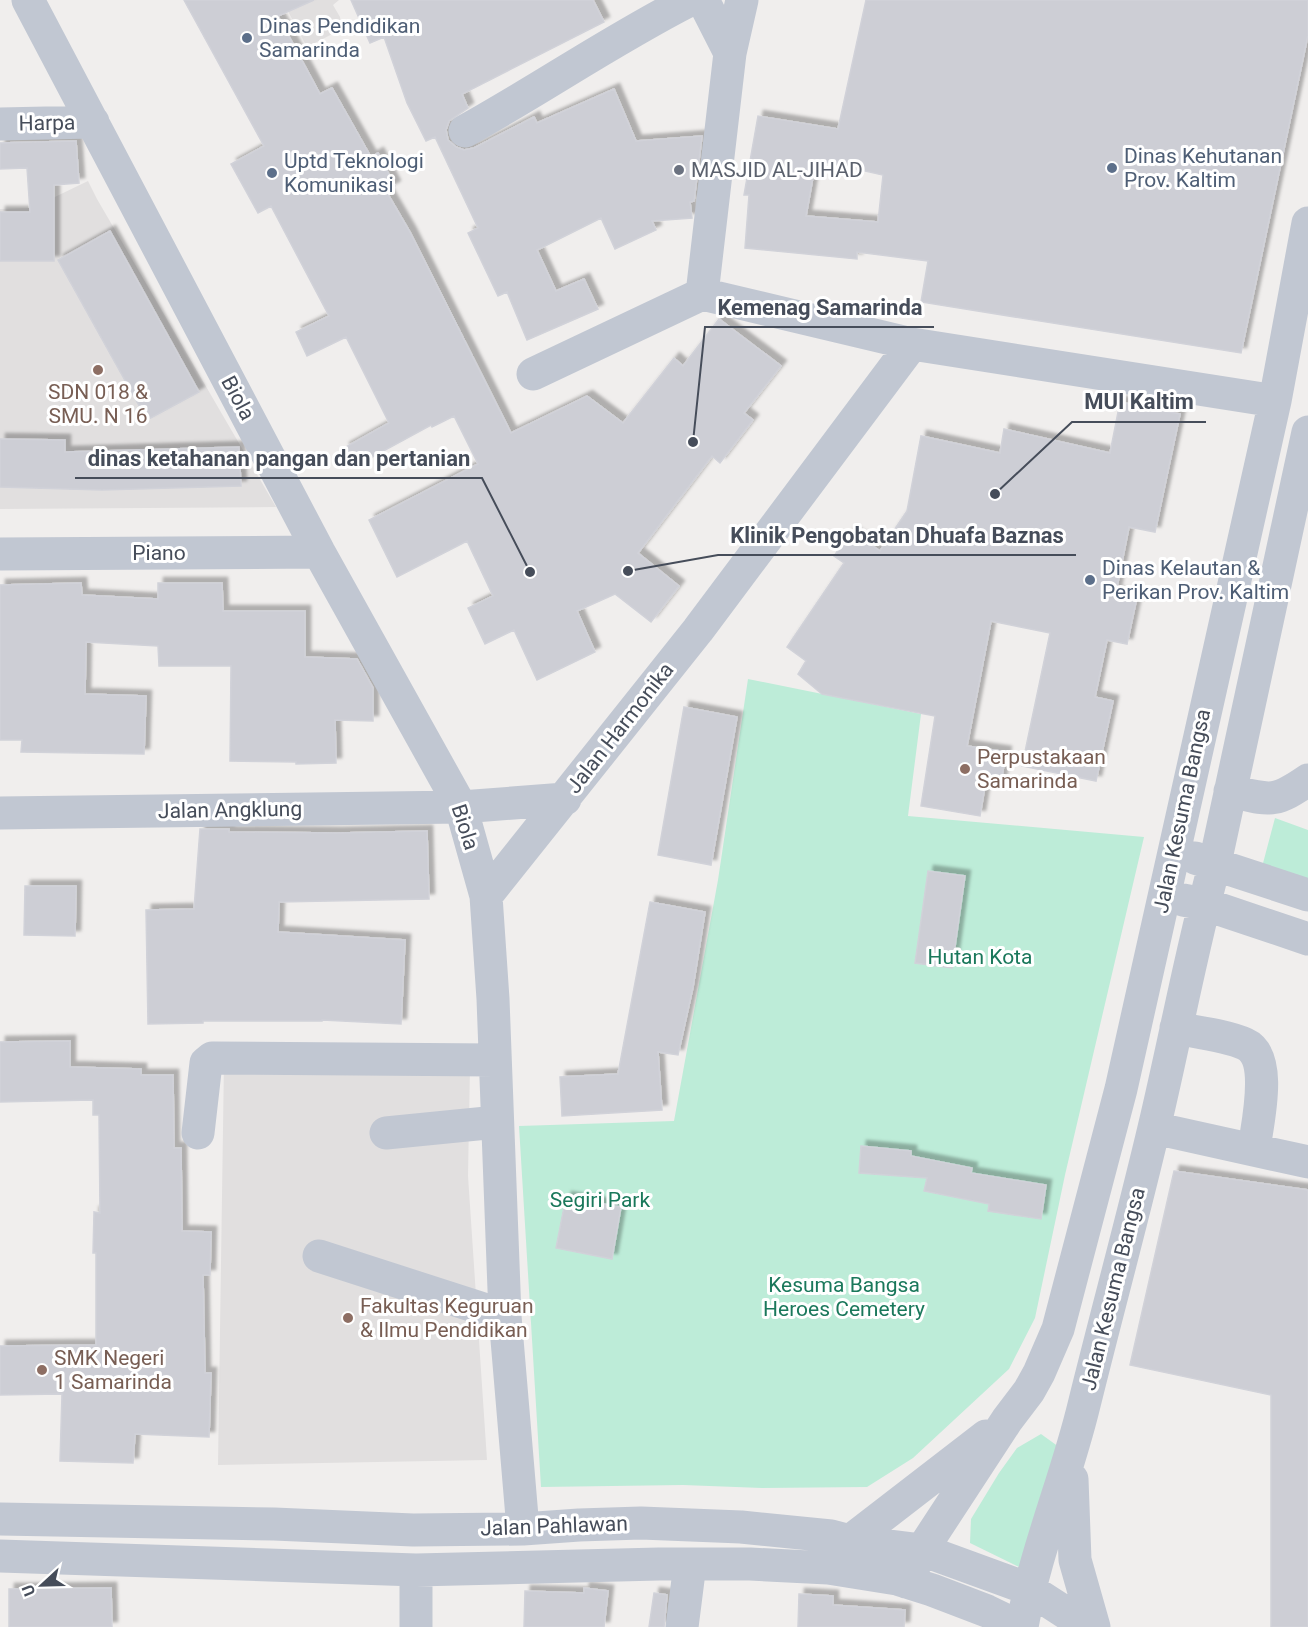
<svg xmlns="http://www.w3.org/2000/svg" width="1308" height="1627" viewBox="0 0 1308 1627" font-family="Roboto,sans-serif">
<defs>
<filter id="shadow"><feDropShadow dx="5.5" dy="-5.5" stdDeviation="1.5" flood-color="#0004"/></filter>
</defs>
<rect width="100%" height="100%" fill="#f0eeed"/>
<path fill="#e1dfdf" d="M 282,0 L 339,0 L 333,5 L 340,17 L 342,29 L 307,47 Z
M 88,181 L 97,199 L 276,507 L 0,509 L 0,209 L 32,208 Z
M 224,1062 L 470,1067 L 468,1176 L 487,1460 L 218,1465 Z"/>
<path fill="#bdecd8" d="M 748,679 L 921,714 L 908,816 L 1144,837 L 1065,1175 L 1035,1318 L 1009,1369 L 913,1458 L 867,1487 L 762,1488 L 683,1485 L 541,1487 L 519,1126 L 674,1121 L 718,880 Z
M 1275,818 L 1308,830 L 1308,882 L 1262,867 Z
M 1041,1434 L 1059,1447 L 1021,1568 L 970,1543 L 971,1519 L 999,1473 L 1017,1448 Z"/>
<path fill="#cdced5" stroke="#d1d2d9" stroke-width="1.5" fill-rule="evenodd" filter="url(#shadow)" d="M 184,0 L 314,0 L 278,16 L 320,94 L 332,88 L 371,157 L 378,153 L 395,186 L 386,191 L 410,232 L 511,433 L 587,396 L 623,423 L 674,358 L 683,366 L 719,319 L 781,366 L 744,413 L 753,420 L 720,463 L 712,456 L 638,553 L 679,586 L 651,622 L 615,594 L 577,611 L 595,652 L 537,680 L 514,630 L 485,644 L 468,608 L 493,596 L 467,541 L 397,577 L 369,520 L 478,464 L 454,416 L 432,427 L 431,425 L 354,467 L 344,448 L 389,423 L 346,337 L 307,356 L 296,332 L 329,316 L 271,206 L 258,213 L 231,164 L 264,146 Z
M 351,0 L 593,0 L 604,22 L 462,94 L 468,108 L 449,121 L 446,130 L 448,140 L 456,147 L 464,150 L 474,148 L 534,117 L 537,123 L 614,89 L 636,141 L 702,136 L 694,201 L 690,202 L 692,218 L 652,221 L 656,230 L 615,249 L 601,218 L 537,250 L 556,291 L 584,279 L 598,309 L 527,340 L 507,292 L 498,296 L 468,233 L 478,228 L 435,137 L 426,141 L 407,103 L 384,37 L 370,43 Z
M 866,0 L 1308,0 L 1308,35 L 1241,353 L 921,302 L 928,261 L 857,252 L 857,259 L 745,248 L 749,195 L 744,195 L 758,116 L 838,129 ZM 816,160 L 883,175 L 878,222 L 806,216 Z
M 76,141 L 79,183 L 54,185 L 54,261 L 0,261 L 0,212 L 30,212 L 27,168 L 0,169 L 0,143 Z
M 110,231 L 199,392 L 147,420 L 58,260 Z
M 1120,402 L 1180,414 L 1155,532 L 1129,527 L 1116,592 L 1137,597 L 1127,644 L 1107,640 L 1095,697 L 1113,701 L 1096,781 L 1022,766 L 1050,633 L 991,621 L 967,746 L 1006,752 L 1000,789 L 985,786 L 980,816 L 921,806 L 935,716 L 822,694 L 798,674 L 806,661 L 787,647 L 844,563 L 834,556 L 851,531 L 880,551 L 907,511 L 921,436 L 1000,453 L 1004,429 L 1110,453 Z
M 0,439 L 65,440 L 65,452 L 239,447 L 241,486 L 102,490 L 0,487 Z
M 81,583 L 82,595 L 158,599 L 158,583 L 222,583 L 223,611 L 305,611 L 305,657 L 357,659 L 373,688 L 373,721 L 335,720 L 336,763 L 296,764 L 296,762 L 230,761 L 231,666 L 159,666 L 158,646 L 86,642 L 85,694 L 146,696 L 144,754 L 21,752 L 22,740 L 0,740 L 0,585 Z
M 684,707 L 737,717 L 711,865 L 658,855 Z
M 200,829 L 229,829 L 229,832 L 337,833 L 427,831 L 429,899 L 279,902 L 278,932 L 405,940 L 401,1024 L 322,1020 L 322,1021 L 203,1021 L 203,1023 L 148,1024 L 146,910 L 194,909 Z
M 928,871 L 965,876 L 952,968 L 915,963 Z
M 25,886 L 76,886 L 75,936 L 24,935 Z
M 650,902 L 705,912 L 693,987 L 678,1055 L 658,1052 L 662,1110 L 562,1116 L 560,1077 L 618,1074 Z
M 70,1041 L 70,1067 L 141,1069 L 141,1075 L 173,1075 L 174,1148 L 181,1148 L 182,1231 L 211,1232 L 210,1275 L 203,1275 L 205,1373 L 211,1373 L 209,1437 L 135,1434 L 133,1463 L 60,1461 L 62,1394 L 0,1395 L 0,1346 L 96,1345 L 96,1253 L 93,1253 L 94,1212 L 100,1213 L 99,1115 L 93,1115 L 93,1100 L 0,1102 L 0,1042 Z
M 861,1146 L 911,1151 L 911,1156 L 972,1168 L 971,1173 L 1046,1185 L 1041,1219 L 988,1211 L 989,1204 L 924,1191 L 927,1178 L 859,1173 Z
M 1174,1171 L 1308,1190 L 1308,1627 L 1271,1627 L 1271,1395 L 1130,1365 Z
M 566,1197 L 621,1207 L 612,1259 L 556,1248 Z
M 111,1588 L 112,1627 L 9,1627 L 9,1589 Z
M 584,1588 L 608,1591 L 604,1627 L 524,1627 L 525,1591 L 584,1593 Z
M 654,1593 L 667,1595 L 664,1627 L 649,1627 Z
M 799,1594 L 833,1596 L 833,1605 L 905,1610 L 904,1627 L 798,1627 Z"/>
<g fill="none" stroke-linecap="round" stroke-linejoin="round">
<path stroke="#c1c7d2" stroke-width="33" d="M 28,0 L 319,552 L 461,807 L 486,896
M 703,0 L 730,53 L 702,294 L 912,344
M 730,53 L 742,0
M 0,124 L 93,122
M 465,131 C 541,89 613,39 690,0
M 533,374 L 702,294
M 0,554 L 319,552
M 1230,791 C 1270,800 1273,804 1308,780
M 0,813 L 461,807 L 565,799
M 1195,858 L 1308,895
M 1183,900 L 1204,904 L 1308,939
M 1176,1028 C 1196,1032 1228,1036 1245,1044 C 1274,1057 1257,1124 1254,1149
M 1154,1128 L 1308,1162
M 198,1133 L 206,1063 L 212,1058 L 495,1060
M 386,1133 L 497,1122
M 319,1256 L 505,1316
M 1072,1479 L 1075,1560 L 1094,1627
M 0,1519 L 274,1524 L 413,1530 L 523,1529 L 579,1525 L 641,1523 L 741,1527 L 831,1536 L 850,1541 L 922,1550 L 1029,1589 L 1088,1627
M 523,1529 L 505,1316 L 493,999 L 486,896 L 698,630 L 912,344 L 1275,401
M 850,1541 L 986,1436
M 0,1556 L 416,1570 L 659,1564 L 750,1564 L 828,1568 L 897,1579 L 932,1590 L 987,1611 L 1020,1627
M 416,1570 L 416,1627
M 906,1582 L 922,1550 L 1007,1420 L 1029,1391 L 1039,1373 L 1058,1329 L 1121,1089 L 1275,401 L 1308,223
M 682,1627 L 690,1564
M 1022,1627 C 1035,1551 1066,1480 1084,1405 C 1107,1312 1132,1221 1154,1128 C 1175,1040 1191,951 1215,863 L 1308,432"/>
</g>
<g fill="#5c6f8a" stroke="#fff" stroke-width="2">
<circle cx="247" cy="38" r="6"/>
<circle cx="1112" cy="168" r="6"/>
<circle cx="272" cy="173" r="6"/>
<circle cx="1090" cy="580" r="6"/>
</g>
<circle fill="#6b7280" stroke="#fff" stroke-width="2" cx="679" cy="170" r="6"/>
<g fill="#8d6e63" stroke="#fff" stroke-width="2">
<circle cx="98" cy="370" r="6"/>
<circle cx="965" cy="769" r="6"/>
<circle cx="348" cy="1318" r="6"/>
<circle cx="42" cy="1370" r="6"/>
</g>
<g text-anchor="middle" stroke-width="6" stroke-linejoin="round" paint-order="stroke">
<g font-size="21" fill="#4e5e75" stroke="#fff" text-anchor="start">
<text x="259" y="33">Dinas Pendidikan<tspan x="259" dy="24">Samarinda</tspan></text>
<text x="1124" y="163">Dinas Kehutanan<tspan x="1124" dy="24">Prov. Kaltim</tspan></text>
<text x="284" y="168">Uptd Teknologi<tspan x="284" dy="24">Komunikasi</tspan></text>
<text x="1102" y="575">Dinas Kelautan &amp;<tspan x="1102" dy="24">Perikan Prov. Kaltim</tspan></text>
</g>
<g font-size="21" fill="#464d5a" stroke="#fff">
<text transform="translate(47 123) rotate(-1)" y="7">Harpa</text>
<text transform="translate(238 398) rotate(62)" y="7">Biola</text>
<text x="159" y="560">Piano</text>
<text transform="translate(620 728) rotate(-52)" y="7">Jalan Harmonika</text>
<text transform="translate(230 810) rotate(-1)" y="7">Jalan Angklung</text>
<text transform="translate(1182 811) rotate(-78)" y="7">Jalan Kesuma Bangsa</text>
<text transform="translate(465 827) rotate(72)" y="7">Biola</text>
<text transform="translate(1113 1289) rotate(-76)" y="7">Jalan Kesuma Bangsa</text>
<text transform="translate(554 1526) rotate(-2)" y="7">Jalan Pahlawan</text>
</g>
<g font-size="21" fill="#5b616d" stroke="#fff" text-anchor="start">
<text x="691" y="177">MASJID AL-JIHAD</text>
</g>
<g font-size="21" fill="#785e54" stroke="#fff" text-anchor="start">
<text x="98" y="399" text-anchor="middle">SDN 018 &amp;<tspan x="98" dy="24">SMU. N 16</tspan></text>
<text x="977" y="764">Perpustakaan<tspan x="977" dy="24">Samarinda</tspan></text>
<text x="360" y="1313">Fakultas Keguruan<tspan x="360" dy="24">&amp; Ilmu Pendidikan</tspan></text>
<text x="54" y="1365">SMK Negeri<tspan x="54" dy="24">1 Samarinda</tspan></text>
</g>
<g font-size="21" fill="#1a785b" stroke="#fff">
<text x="980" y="964">Hutan Kota</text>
<text x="600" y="1207">Segiri Park</text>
<text x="844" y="1292">Kesuma Bangsa<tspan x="844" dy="24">Heroes Cemetery</tspan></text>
</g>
</g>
<path fill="none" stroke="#464d5a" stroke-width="2" d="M693 442L705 327H934M995 494L1072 422H1206M530 572L482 478H75M628 571L718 555H1076"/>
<g fill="#464d5a" stroke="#fff" stroke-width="2">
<circle cx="693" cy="442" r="6"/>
<circle cx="995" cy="494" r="6"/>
<circle cx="530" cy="572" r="6"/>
<circle cx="628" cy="571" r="6"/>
</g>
<g font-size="22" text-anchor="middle" font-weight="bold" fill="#464d5a" stroke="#fff" stroke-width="6" stroke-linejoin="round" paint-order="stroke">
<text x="820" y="315">Kemenag Samarinda</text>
<text x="1139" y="409">MUI Kaltim</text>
<text x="279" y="466">dinas ketahanan pangan dan pertanian</text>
<text x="897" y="543">Klinik Pengobatan Dhuafa Baznas</text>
</g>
<g transform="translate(42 1585) rotate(248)" stroke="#ffffff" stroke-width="4.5" paint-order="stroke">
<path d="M0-4.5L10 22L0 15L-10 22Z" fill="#464d5a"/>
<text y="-9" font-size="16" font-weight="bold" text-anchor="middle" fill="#464d5a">U</text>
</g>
</svg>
